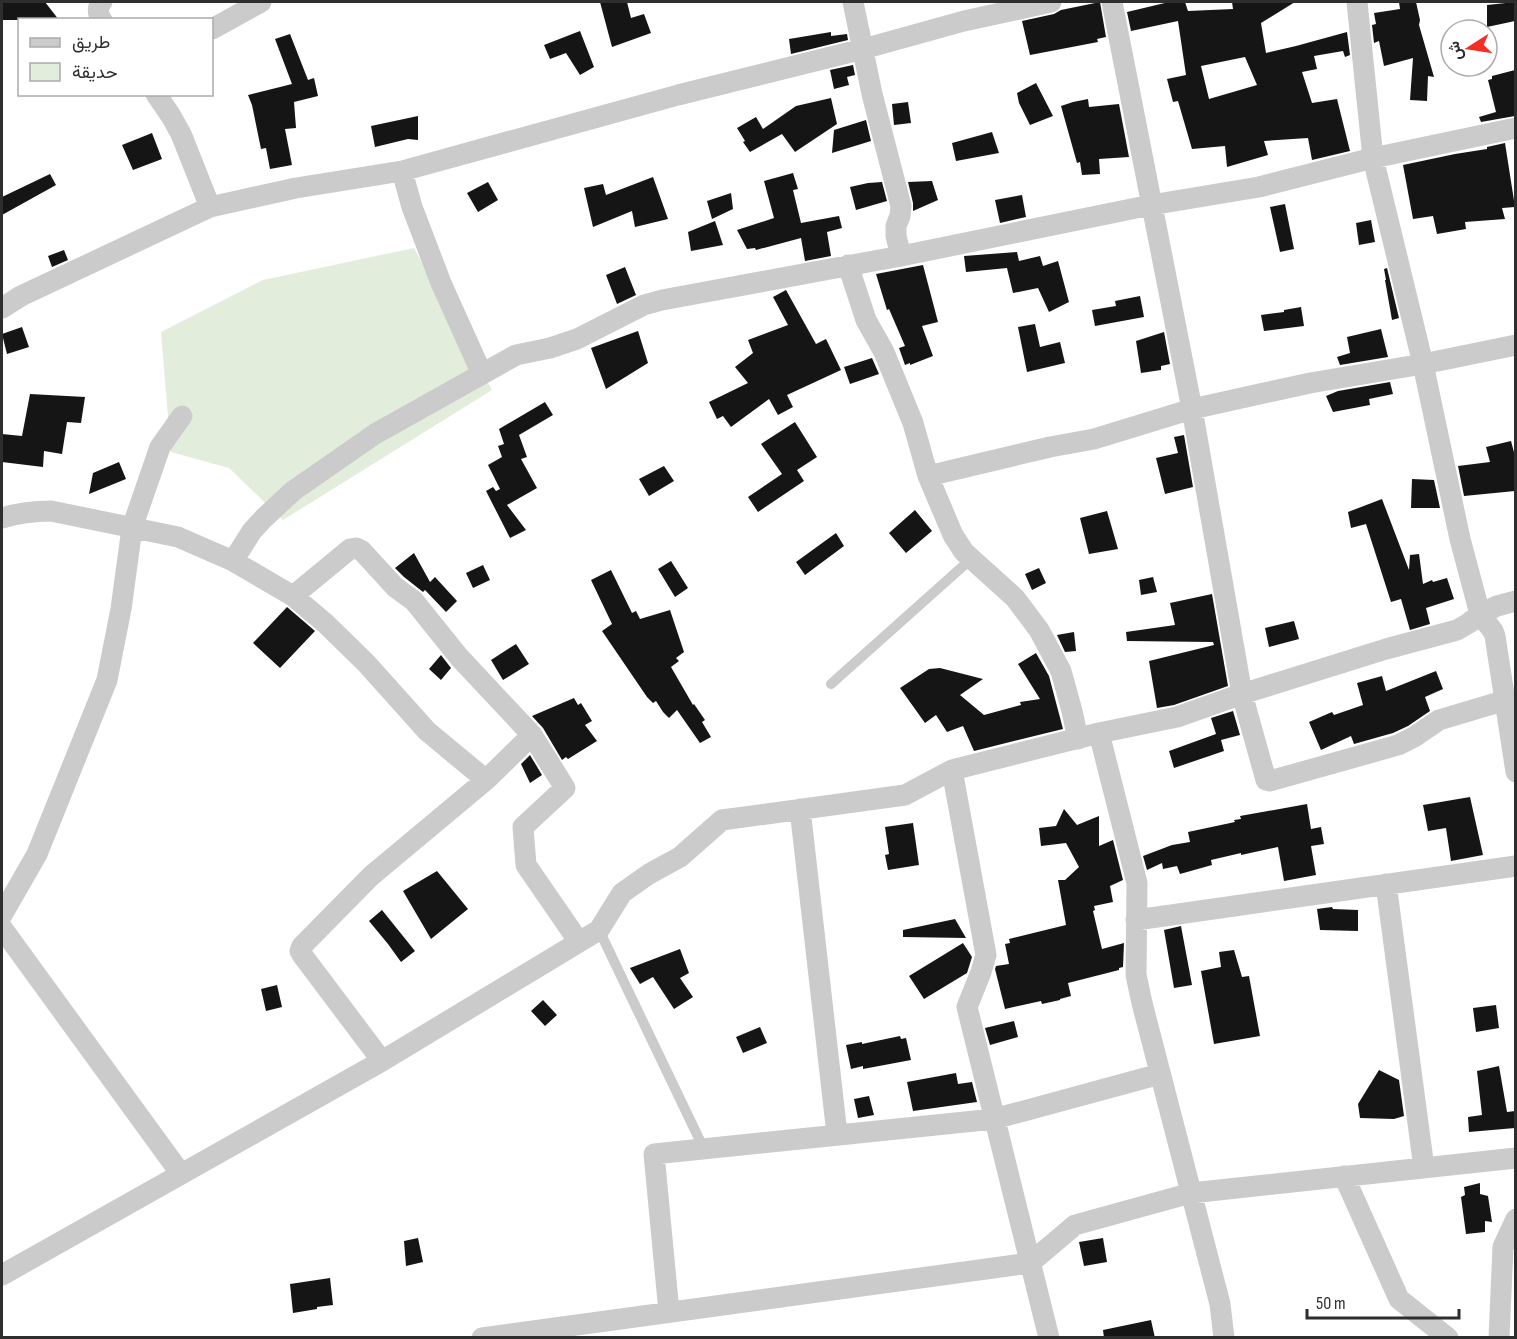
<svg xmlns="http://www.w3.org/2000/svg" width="1517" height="1339" viewBox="0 0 1517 1339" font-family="'Sofia Sans Condensed',Vazirmatn,sans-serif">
<rect width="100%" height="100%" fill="#fff"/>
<path fill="#e2eddb" d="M 414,248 L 492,390 L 283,520 L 229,468 L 171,452 L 161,332 L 263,280 Z"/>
<path fill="#151515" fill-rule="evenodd" d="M 2,2 L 45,2 L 59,20 L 2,20 Z
M 600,2 L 627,2 L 631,18 L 644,14 L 651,33 L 612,47 Z
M 1100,2 L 1106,37 L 1097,39 L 1098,42 L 1030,55 L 1022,21 L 1054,14 L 1061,10 Z
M 1169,2 L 1185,2 L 1188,11 L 1233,9 L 1232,2 L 1295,2 L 1261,23 L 1266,53 L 1296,46 L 1347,32 L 1350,55 L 1345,57 L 1343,51 L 1314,56 L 1317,69 L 1302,72 L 1312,103 L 1337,99 L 1350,151 L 1312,160 L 1308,138 L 1264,141 L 1268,155 L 1227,167 L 1225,146 L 1192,149 L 1178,101 L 1173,102 L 1167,79 L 1186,75 L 1178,21 L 1131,31 L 1127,12 ZM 1245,57 L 1257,85 L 1209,99 L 1201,66 Z
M 1399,2 L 1416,2 L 1420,20 L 1419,25 L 1434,77 L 1428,76 L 1427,101 L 1410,100 L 1413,58 L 1384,66 L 1379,41 L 1374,43 L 1372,25 L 1376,24 L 1374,13 L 1400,9 Z
M 1515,2 L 1515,21 L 1487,27 L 1487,5 Z
M 580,31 L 594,67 L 580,75 L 566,53 L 550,59 L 544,45 Z
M 831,32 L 831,36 L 847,34 L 848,40 L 791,54 L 789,39 Z
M 290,34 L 308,80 L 314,78 L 318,96 L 294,102 L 296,128 L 285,129 L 292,165 L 270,169 L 266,148 L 261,149 L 252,105 L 248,95 L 292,84 L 275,39 Z
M 853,65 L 855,75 L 847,77 L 849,85 L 834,89 L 830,70 Z
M 1515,70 L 1515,116 L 1481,122 L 1479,117 L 1496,112 L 1488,80 L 1492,79 L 1492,76 Z
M 1036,83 L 1053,116 L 1030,125 L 1019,103 L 1017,93 Z
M 831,98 L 837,124 L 795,152 L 782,134 L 750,152 L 743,142 L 745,141 L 737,128 L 756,117 L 763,129 L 796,106 Z
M 1088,99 L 1089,107 L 1119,104 L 1129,157 L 1099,159 L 1100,174 L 1082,175 L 1080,162 L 1077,163 L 1061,106 L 1073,102 Z
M 908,102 L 911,123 L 894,125 L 892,104 Z
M 418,116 L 418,140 L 408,139 L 375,147 L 371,126 Z
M 866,120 L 871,141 L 832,153 L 834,130 Z
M 992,132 L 999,153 L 956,161 L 952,143 Z
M 152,133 L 162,159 L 133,170 L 122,145 Z
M 1505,143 L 1515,207 L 1502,208 L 1505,219 L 1465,222 L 1466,229 L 1437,234 L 1433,216 L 1413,219 L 1403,165 L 1455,154 L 1487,149 L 1487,147 Z
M 793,173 L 798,189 L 793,190 L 801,223 L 839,216 L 842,228 L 827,232 L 831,256 L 805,261 L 801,238 L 756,250 L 755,248 L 747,249 L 737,230 L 774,218 L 764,181 Z
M 50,174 L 56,185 L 2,215 L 2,197 Z
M 653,177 L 668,219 L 635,227 L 632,211 L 593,227 L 584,188 L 603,184 L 606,195 Z
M 932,181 L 938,200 L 913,211 L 913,203 L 908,182 Z
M 488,182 L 498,200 L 478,212 L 467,193 Z
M 882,182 L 887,201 L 856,210 L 850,187 L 868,183 Z
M 731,193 L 733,209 L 712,219 L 707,201 Z
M 1022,195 L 1026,217 L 1000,223 L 995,200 Z
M 1285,204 L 1294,249 L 1280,252 L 1270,207 Z
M 1371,220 L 1375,242 L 1359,245 L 1356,223 Z
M 715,221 L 723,245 L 691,251 L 688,232 Z
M 64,250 L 68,260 L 52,267 L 48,256 Z
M 1017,252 L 1019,261 L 1040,256 L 1043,266 L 1058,261 L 1069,302 L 1049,312 L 1038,288 L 1013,293 L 1007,268 L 966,272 L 964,256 Z
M 923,265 L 938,322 L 922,326 L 933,356 L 910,365 L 910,363 L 905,365 L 899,348 L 905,346 L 889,309 L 887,310 L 876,274 Z
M 625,267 L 636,295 L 617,304 L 606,275 Z
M 1387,268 L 1399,318 L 1392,320 L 1385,280 L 1386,280 L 1384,269 Z
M 786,290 L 816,344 L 826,339 L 841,370 L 787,395 L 793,407 L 778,415 L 769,399 L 731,427 L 723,416 L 717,419 L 709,402 L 748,383 L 735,367 L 753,353 L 748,340 L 788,325 L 773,297 Z
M 1140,296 L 1144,317 L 1095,326 L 1092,310 L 1116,306 L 1115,301 Z
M 1301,307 L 1304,326 L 1264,331 L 1261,315 L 1284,312 L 1284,310 Z
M 1035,324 L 1040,347 L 1060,342 L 1065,363 L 1027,372 L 1018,327 Z
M 22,327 L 29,347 L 7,354 L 2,334 Z
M 1381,329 L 1388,357 L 1340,365 L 1337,357 L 1350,353 L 1347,337 Z
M 638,331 L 648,363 L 606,389 L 591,348 Z
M 1164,332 L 1170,364 L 1161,366 L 1161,370 L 1141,373 L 1136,341 Z
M 872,358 L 879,374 L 850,384 L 844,367 Z
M 1390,382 L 1393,394 L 1369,399 L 1370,405 L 1333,412 L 1326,396 L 1338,391 Z
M 30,394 L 85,397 L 81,423 L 67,422 L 62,454 L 44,451 L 43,467 L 2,462 L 2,434 L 22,436 Z
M 545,402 L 553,415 L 519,435 L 527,457 L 521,459 L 537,488 L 507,505 L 526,530 L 510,538 L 486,491 L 493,487 L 496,491 L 500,489 L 488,465 L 502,457 L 498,446 L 504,444 L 499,429 Z
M 795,422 L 817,457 L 797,470 L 804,481 L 758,512 L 748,497 L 782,474 L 761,444 Z
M 1184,435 L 1193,487 L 1165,494 L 1156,458 L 1178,453 L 1174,437 Z
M 1511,441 L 1515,456 L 1515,491 L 1464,496 L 1458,466 L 1490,462 L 1486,447 Z
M 119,462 L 126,479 L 89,494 L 93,473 Z
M 664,466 L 674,481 L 649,496 L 639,479 Z
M 1412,479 L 1434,480 L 1440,508 L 1411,508 Z
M 1382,499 L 1409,570 L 1410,555 L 1419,554 L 1423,584 L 1432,580 L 1433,582 L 1447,578 L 1454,599 L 1426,608 L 1430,624 L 1410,630 L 1401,599 L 1391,602 L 1366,524 L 1351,528 L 1348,512 Z
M 915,510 L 932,531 L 906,553 L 889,533 Z
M 1107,511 L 1118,549 L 1089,554 L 1080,518 Z
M 836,533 L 844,546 L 805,575 L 796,562 Z
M 414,553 L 430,582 L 435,577 L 457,601 L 446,612 L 425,590 L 423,592 L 404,577 L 395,568 Z
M 671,561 L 688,588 L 675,597 L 658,569 Z
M 483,565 L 490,580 L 473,588 L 466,573 Z
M 1039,568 L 1046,583 L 1032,590 L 1025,574 Z
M 611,570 L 632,613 L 636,611 L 640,619 L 670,610 L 684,652 L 676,658 L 679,661 L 671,667 L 693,705 L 694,704 L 705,720 L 702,722 L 711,737 L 700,743 L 677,710 L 669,718 L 663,712 L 656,701 L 653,703 L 647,697 L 602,631 L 612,624 L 591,580 Z
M 1153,577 L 1157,592 L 1141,595 L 1139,580 Z
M 1212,594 L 1228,686 L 1174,705 L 1157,708 L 1149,661 L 1214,645 L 1213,642 L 1127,641 L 1126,632 L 1175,625 L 1170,603 Z
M 287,607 L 315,631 L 280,668 L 253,643 Z
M 1294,621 L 1299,639 L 1269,647 L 1265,628 Z
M 1074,632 L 1076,651 L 1065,652 L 1057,635 Z
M 516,644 L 529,664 L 503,680 L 491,660 Z
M 1036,653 L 1049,676 L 1063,729 L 974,751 L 963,726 L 947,732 L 936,715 L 925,723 L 900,688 L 929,669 L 940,668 L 983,679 L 960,695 L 984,715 L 1021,705 L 1020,702 L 1040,699 L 1018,664 Z
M 441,655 L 451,668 L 441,680 L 429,669 Z
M 1436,671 L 1443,689 L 1425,697 L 1430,711 L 1408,726 L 1393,733 L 1354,744 L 1351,736 L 1321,750 L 1309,722 L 1332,712 L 1334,715 L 1363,705 L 1357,683 L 1382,676 L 1386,691 Z
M 574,698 L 578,705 L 581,703 L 592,721 L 585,725 L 597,741 L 568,759 L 566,757 L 562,760 L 543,728 L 532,716 Z
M 1233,711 L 1240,735 L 1221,740 L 1224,751 L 1174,768 L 1169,751 L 1216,734 L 1211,718 Z
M 530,755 L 542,775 L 530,783 L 521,764 Z
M 1470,797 L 1483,855 L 1451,861 L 1446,828 L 1428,831 L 1423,805 Z
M 1307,804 L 1311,829 L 1321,827 L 1324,844 L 1311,846 L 1316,875 L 1284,881 L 1278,847 L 1241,855 L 1241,853 L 1211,860 L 1212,865 L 1180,874 L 1177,866 L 1163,869 L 1162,863 L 1147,870 L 1143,856 L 1172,845 L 1190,842 L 1188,832 L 1235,822 L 1234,820 L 1241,819 L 1240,816 Z
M 1064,809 L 1077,825 L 1099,816 L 1099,846 L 1113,840 L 1123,880 L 1110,886 L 1113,902 L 1094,906 L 1095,910 L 1093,911 L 1102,949 L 1124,943 L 1123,967 L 1119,968 L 1119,970 L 1068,983 L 1071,996 L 1060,999 L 1060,1000 L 1042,1004 L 1041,1001 L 1005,1009 L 995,969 L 996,966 L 1009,964 L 1005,944 L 1010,943 L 1009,939 L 1066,925 L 1058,880 L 1065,880 L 1079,867 L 1066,843 L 1041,846 L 1039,828 L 1056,826 Z
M 913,823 L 919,865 L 888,870 L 885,855 L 889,854 L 885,827 Z
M 437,871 L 468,909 L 431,939 L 403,891 Z
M 1332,907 L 1333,909 L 1358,910 L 1358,931 L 1320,930 L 1317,909 Z
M 382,910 L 415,951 L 401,962 L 388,944 L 369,921 Z
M 955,919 L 966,938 L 903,937 L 903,930 Z
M 1181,926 L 1192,985 L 1174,988 L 1164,930 Z
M 963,943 L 972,957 L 967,973 L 924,999 L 909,976 Z
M 680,949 L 689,973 L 680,978 L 693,997 L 674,1009 L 653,977 L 640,984 L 630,968 Z
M 1234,950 L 1242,977 L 1249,976 L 1260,1036 L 1214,1044 L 1201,971 L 1221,967 L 1219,952 Z
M 277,985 L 282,1007 L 266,1011 L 261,989 Z
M 543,1000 L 557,1015 L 545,1026 L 531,1011 Z
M 1496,1005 L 1499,1028 L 1476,1032 L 1473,1008 Z
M 1014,1021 L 1018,1037 L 990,1045 L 985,1028 Z
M 760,1027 L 767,1043 L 743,1053 L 736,1037 Z
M 900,1036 L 901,1039 L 906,1038 L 911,1060 L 863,1069 L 863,1066 L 851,1069 L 846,1045 L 862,1042 L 862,1044 Z
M 1499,1066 L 1507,1112 L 1515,1111 L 1515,1128 L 1469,1132 L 1468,1117 L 1482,1115 L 1477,1071 Z
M 1379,1070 L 1399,1080 L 1404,1116 L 1394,1119 L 1360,1118 L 1358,1104 Z
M 956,1073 L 958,1084 L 972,1082 L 977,1102 L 913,1111 L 907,1082 Z
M 869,1096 L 874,1115 L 858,1118 L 854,1099 Z
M 1480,1183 L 1480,1194 L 1488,1196 L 1492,1222 L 1485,1221 L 1485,1232 L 1466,1234 L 1461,1197 L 1465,1195 L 1464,1187 Z
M 418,1238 L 423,1262 L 406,1266 L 404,1241 Z
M 1103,1238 L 1107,1262 L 1084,1266 L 1079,1242 Z
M 330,1278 L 333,1305 L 317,1307 L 317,1309 L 293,1313 L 290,1284 Z
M 1151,1320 L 1155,1338 L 1104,1338 L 1103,1330 Z"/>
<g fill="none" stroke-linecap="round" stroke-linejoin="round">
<path stroke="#cbcbcb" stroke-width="10" d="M 831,684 L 971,559
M 599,930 L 704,1149"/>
<path stroke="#cbcbcb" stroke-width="21" d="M 853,2 L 872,94 L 901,206 L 900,216 L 896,226 L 896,236 L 901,256
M 1112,2 L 1192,409 L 1242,694 L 1266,780 L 1270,781 L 1398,745 L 1414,737 L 1439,720 L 1506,700
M 1357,2 L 1373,158 L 1423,364 L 1460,539 L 1480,614 L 1493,631 L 1495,636 L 1516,772
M 102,20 C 97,13 97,7 102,2
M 212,29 L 261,2
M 156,94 L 171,116 L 181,134 L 210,207
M 402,171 L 412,207 L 441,283 L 482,374
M 848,265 L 866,320 L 884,352 L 913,423 L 928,476 L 953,535 L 964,552 L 1015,598 L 1039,630 L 1061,671 L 1072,711 L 1078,739
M 2,308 L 21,296 L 210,207 L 296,188 L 402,171 L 678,95 L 863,49 L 964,21 L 1051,2
M 928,476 L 1050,447 L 1094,439 L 1192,409 L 1310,383 L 1423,364 L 1516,345
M 2,518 C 18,513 34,511 51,511 L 178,537 L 233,561 L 293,596 L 325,623 L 366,663 L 427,731 L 486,780
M 233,561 L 252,531 L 264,518 L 293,491 L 375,434 L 516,355 L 550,348 L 577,339 L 644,305 L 662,300 L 901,256 L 1151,205 L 1259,187 L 1373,158 L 1516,128
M 293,596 L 350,549 L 356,548 L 362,551 L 395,587 L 414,601 L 459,657 L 532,735 L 565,788 L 523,827 L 526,865 L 579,942
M 1099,733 L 1137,883 L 1136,975 L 1142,1003 L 1220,1304 L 1224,1338
M 952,770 L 986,955 L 981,972 L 967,1007 L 1049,1338
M 800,809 L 837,1134
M 1386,884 L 1424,1168
M 2,915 L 37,854 L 107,680 L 121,609 L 132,528 L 160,447 L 182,416
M 1136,920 L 1516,866
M 2,928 L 181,1174
M 382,1061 L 303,956 L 300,951 L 302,946 L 371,876 L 486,780 L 532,735
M 1344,1176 L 1399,1299 L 1448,1338
M 2,1275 L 382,1061 L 599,930 L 622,893 L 649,874 L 680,857 L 722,820 L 905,795 L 952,770 L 1099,733 L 1177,717 L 1242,694 L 1386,649 L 1457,630 L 1469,623 L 1480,614 L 1497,606 L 1516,601
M 669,1312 L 654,1154 L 994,1119 L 1160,1074
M 482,1338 L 1030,1263 L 1075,1225 L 1191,1193 L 1516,1158
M 1499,1338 L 1503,1247 L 1516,1219"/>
</g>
<rect width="1517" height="1339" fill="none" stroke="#2e2e2e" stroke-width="6"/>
<rect x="18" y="18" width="195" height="78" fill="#ffffff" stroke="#ababab" stroke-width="1.5"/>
<rect x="30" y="38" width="30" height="9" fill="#cbcbcb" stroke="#ababab" stroke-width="1.5"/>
<text x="72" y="48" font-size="18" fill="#2e2e2e">طريق</text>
<rect x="30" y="63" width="30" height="18" fill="#e2eddb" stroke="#ababab" stroke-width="1.5"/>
<text x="72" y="78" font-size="18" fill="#2e2e2e">حديقة</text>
<g transform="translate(1469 48) rotate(258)"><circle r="28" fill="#ffffff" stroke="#ababab" stroke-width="1.5"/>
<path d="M0-4.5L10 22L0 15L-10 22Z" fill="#f42e22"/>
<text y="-9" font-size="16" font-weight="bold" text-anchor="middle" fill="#2e2e2e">ش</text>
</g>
<path d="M1307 1309v9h152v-9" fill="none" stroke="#2e2e2e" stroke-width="3"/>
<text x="1316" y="1309" font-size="18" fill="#2e2e2e" stroke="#ffffff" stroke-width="4.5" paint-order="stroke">50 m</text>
</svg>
